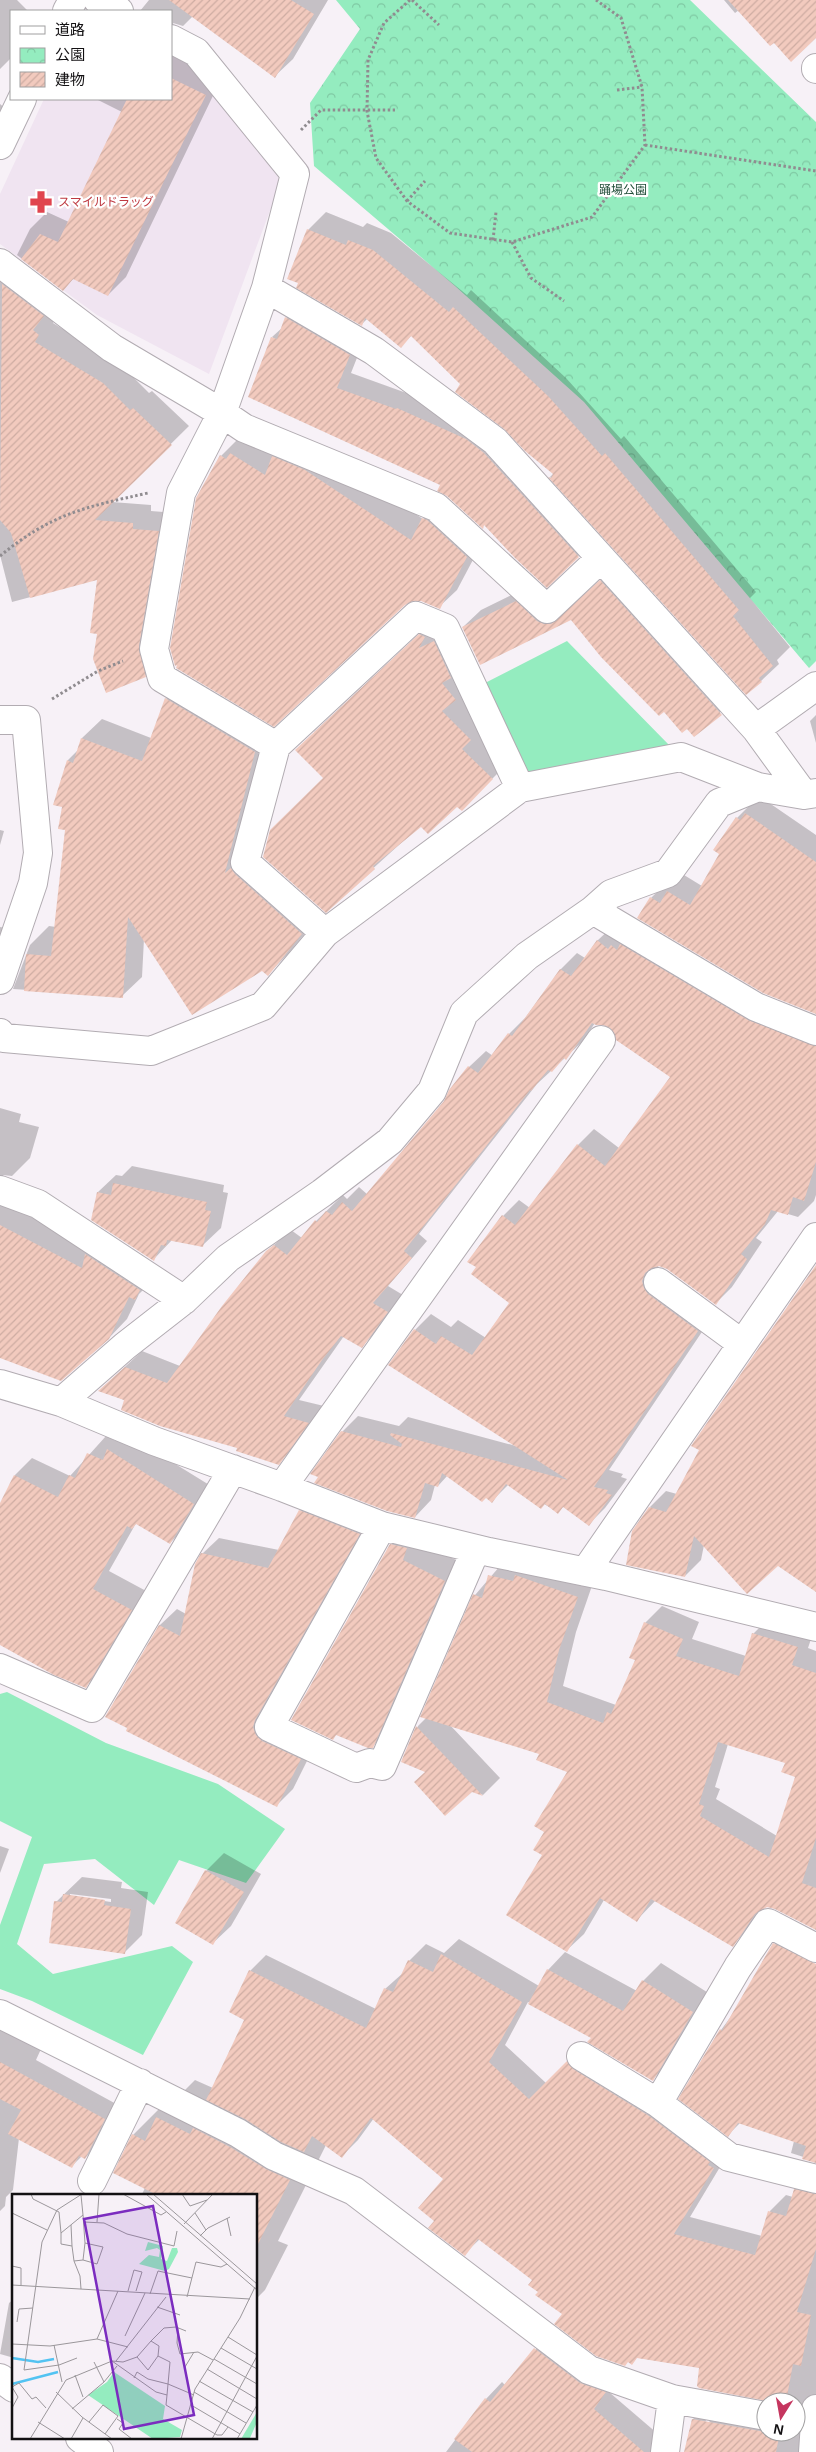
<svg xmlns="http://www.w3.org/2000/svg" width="816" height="2452" viewBox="0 0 816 2452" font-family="Arial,'Noto Sans JP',sans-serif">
<defs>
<pattern id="park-crowns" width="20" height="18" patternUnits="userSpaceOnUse" patternTransform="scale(1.25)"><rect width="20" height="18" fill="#94ecbf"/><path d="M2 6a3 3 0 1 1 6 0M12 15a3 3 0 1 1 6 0" fill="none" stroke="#7fc9a3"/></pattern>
<pattern id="building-hatch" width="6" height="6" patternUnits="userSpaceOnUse" patternTransform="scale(1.25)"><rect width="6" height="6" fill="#f2cabe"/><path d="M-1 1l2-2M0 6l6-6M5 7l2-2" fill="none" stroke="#ceaca2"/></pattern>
</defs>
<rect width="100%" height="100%" fill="#f7f1f7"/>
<path fill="#f0e4f1" d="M 171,51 L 186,59 L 281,181 L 209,374 L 97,315 L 0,244 L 0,194 L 44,99 L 171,99 Z"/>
<path fill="#94ecbf" d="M 567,641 L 670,746 L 527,773 L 485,683 Z
M 7,1692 L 106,1743 L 218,1784 L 285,1829 L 246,1883 L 179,1860 L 154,1905 L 95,1859 L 44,1864 L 17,1944 L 53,1974 L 172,1946 L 193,1962 L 143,2055 L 32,2001 L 0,1989 L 0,1925 L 32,1837 L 0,1821 L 0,1694 Z"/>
<path fill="url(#park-crowns)" d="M 336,0 L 690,0 L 816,122 L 816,661 L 809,668 L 584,402 L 455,286 L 314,166 L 310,103 L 360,29 Z"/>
<path fill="#0003" fill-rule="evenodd" d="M 0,0 L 17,0 L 28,11 L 11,11 L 11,58 L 0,69 Z
M 149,0 L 328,0 L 293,59 L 275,76 L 193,16 L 183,26 L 173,23 L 175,30 L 222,77 L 126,277 L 108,295 L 74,278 L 63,290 L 17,255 L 30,229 L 47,212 L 69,222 L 122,112 L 96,99 L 171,99 L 171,11 L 140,11 Z
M 724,0 L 816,0 L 816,35 L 774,41 L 739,10 L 735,13 Z
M 0,104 L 6,109 L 0,119 Z
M 326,212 L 363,227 L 367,223 L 391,233 L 467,295 L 471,290 L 566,378 L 621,439 L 624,436 L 756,592 L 750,598 L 790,647 L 777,660 L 779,664 L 761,681 L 746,693 L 550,477 L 554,473 L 412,335 L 401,346 L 368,318 L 362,324 L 308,230 Z
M 0,260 L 56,316 L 53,323 L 121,365 L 149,393 L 152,391 L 189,426 L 112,502 L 151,505 L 151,511 L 176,513 L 163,658 L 145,676 L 98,632 L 98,579 L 12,602 L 0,555 Z
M 301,303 L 364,340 L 351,373 L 412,395 L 481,425 L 593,541 L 578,556 L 485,524 L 482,527 L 442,484 L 272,337 L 283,327 L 286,318 Z
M 238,439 L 323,453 L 423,519 L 441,502 L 484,539 L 457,590 L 439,607 L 221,456 Z
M 619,564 L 739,696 L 694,735 L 688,728 L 664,710 L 571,619 L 480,663 L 463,627 L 481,610 L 534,584 L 562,607 L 570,607 Z
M 438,617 L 473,681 L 460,693 L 488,722 L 510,761 L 462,809 L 457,805 L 421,825 L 326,911 L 325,778 L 314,732 Z
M 185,679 L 274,732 L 243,857 L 321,914 L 287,955 L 268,974 L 262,969 L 144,939 L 142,977 L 122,996 L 13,989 L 30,945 L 49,926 L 56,927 L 66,829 L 63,806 L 55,804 L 68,760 L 78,750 L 82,738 L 102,719 L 151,738 L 166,699 Z
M 816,715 L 816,743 L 810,721 Z
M 762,798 L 816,835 L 816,1013 L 651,898 L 667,882 L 674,886 L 684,875 L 702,886 L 721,854 L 737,818 L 753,802 L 756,804 Z
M 0,830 L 4,831 L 0,845 Z
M 614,925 L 816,1025 L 816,1195 L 814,1201 L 798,1217 L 778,1211 L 756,1238 L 762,1242 L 732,1287 L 716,1303 L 667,1268 L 658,1265 L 659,1271 L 714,1314 L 609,1470 L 623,1474 L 621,1477 L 627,1479 L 605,1508 L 589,1524 L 564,1506 L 558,1512 L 509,1484 L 492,1501 L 448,1475 L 438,1486 L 435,1485 L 431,1500 L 415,1517 L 342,1432 L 358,1416 L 399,1426 L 408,1417 L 516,1446 L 415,1330 L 431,1314 L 451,1327 L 458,1320 L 486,1338 L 511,1303 L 477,1267 L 503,1216 L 519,1200 L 530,1208 L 578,1145 L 594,1129 L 619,1148 L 672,1077 L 610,1026 L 595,1023 L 582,1042 L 537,1084 L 419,1234 L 427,1241 L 388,1286 L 403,1295 L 378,1330 L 362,1346 L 344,1336 L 299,1400 L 324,1406 L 295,1447 L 278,1463 L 100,1390 L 142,1351 L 180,1366 L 267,1251 L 291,1230 L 302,1238 L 316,1221 L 343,1195 L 347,1199 L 359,1187 L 368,1195 L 445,1102 L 469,1067 L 486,1051 L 493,1056 L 509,1034 L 525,1018 L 561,969 L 577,953 L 585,958 L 597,941 Z
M 0,927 L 6,928 L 0,946 Z
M 0,1108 L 21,1114 L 19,1122 L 39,1127 L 30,1158 L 12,1176 L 3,1175 L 6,1182 L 153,1280 L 139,1294 L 127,1319 L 109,1338 L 0,1356 Z
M 132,1166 L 224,1185 L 223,1192 L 228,1193 L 221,1228 L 203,1245 L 172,1240 L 153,1260 L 98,1192 L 116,1175 L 122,1176 Z
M 816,1267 L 816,1412 L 704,1545 L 701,1560 L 685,1576 L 650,1507 L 666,1491 L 677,1494 Z
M 125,1433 L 211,1486 L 188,1525 L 170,1543 L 137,1523 L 135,1525 L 109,1571 L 148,1592 L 103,1669 L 85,1687 L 0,1644 L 0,1506 L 15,1475 L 32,1458 L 70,1476 L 106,1436 L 116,1441 Z
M 317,1495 L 375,1518 L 269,1710 L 316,1743 L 293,1789 L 277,1805 L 107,1716 L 160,1625 L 177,1609 L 186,1614 L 202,1554 L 219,1538 L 279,1550 L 300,1511 Z
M 409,1527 L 420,1542 L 462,1563 L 390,1729 L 372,1747 L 337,1734 L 333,1738 L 391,1545 Z
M 506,1559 L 594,1580 L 576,1632 L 563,1686 L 616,1705 L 636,1660 L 645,1623 L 662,1606 L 699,1622 L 692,1639 L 746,1656 L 753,1634 L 770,1617 L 814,1630 L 808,1648 L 816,1651 L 816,1929 L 769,1906 L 764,1907 L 749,1928 L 733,1945 L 656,1900 L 637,1920 L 604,1900 L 584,1934 L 567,1950 L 544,1855 L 546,1831 L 569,1771 L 540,1753 L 450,1725 L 500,1778 L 483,1795 L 402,1761 L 418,1726 L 426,1718 L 475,1595 ZM 728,1744 L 786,1762 L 796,1777 L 777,1836 L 716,1799 L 720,1789 L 715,1787 Z
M 0,1846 L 9,1849 L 0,1873 Z
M 224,1853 L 261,1874 L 231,1926 L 213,1943 L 206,1871 Z
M 82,1877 L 122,1882 L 121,1888 L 148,1892 L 142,1935 L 124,1953 L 56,1902 ZM 70,1894 L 111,1899 L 111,1902 L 70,1896 Z
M 792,1926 L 816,1940 L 800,1956 L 816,1977 L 816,2161 L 791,2153 L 794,2141 L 740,2123 L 728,2135 L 721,2030 L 768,1966 L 762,1962 L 774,1944 Z
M 459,1939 L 539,1986 L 548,1970 L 565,1952 L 637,1991 L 643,1981 L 661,1963 L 710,1994 L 670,2062 L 652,2080 L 593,2038 L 528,2002 L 505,2045 L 546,2083 L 584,2046 L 729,2152 L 690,2217 L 762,2236 L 770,2211 L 786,2195 L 793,2197 L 795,2190 L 811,2174 L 816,2174 L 816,2396 L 804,2452 L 703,2452 L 709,2422 L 726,2406 L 766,2413 L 766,2432 L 796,2432 L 796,2402 L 775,2402 L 701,2367 L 564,2314 L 539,2292 L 534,2280 L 480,2239 L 464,2254 L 436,2221 L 445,2179 L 374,2118 L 358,2140 L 342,2156 L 326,2145 L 278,2241 L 288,2245 L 265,2290 L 256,2299 L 256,2196 L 141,2196 L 145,2188 L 115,2173 L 133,2135 L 171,2097 L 176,2099 L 195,2080 L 213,2088 L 246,2019 L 250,1971 L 266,1955 L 376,2009 L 385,1989 L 403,1973 L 409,1961 L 426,1944 L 444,1953 Z
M 0,2028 L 41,2049 L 36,2060 L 118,2105 L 99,2144 L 85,2158 L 82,2156 L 72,2166 L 19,2138 L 13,2190 L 6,2197 L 5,2206 L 0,2211 Z
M 14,2299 L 14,2358 L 0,2354 L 9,2303 Z
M 551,2332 L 621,2376 L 609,2392 L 679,2452 L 446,2452 L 486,2399 L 502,2382 L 505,2385 Z
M 702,2410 L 713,2412 L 688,2442 L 693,2419 Z"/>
<path fill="url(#building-hatch)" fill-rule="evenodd" d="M 169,0 L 291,0 L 314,14 L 275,78 Z
M 728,0 L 816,0 L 816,38 L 791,62 L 774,43 L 770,46 Z
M 171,78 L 206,95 L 108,296 L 73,279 L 63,291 L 21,259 L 40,234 L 58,242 L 127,99 L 171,99 Z
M 307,229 L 346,245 L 348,240 L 373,250 L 449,312 L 453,307 L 548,396 L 602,456 L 605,453 L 739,610 L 733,616 L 773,666 L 759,678 L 762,682 L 746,695 L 548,477 L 551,478 L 553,474 L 525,451 L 504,429 L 455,392 L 460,384 L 411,336 L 401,348 L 365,318 L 362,326 L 296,288 L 298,283 L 287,279 Z
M 2,284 L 44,316 L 33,330 L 39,335 L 35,342 L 103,383 L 130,410 L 133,408 L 172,445 L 95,520 L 133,523 L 133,529 L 159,531 L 139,646 L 146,677 L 106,693 L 93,659 L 97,634 L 90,633 L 97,580 L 30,598 L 11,533 L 0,520 Z
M 285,317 L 350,355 L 337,388 L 396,409 L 397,408 L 466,439 L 484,453 L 579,557 L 547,588 L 515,558 L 484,525 L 483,529 L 447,496 L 437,491 L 440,485 L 248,397 L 271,337 L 277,339 Z
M 230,453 L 265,475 L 272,456 L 305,470 L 411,540 L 422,518 L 427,520 L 467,557 L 440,609 L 421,601 L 413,601 L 405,605 L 274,727 L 176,668 L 177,665 L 175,666 L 170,648 L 196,498 L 220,455 L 226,459 Z
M 600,580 L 722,715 L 694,737 L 687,729 L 682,733 L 664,712 L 659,716 L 601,657 L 571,620 L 480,665 L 462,627 L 516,601 L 537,621 L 544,624 L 551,624 Z
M 419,634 L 425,637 L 419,648 L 434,641 L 451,678 L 442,683 L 456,700 L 442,711 L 471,740 L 462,749 L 493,779 L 462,811 L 457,807 L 428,834 L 421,827 L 373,866 L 375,869 L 326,913 L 263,857 L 270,830 L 323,778 L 295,750 Z
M 165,698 L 255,752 L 225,873 L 231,868 L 235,874 L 302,934 L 268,976 L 262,971 L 192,1015 L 128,917 L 123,998 L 24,991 L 26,954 L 51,956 L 65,830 L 58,829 L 62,807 L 53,805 L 67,760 L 73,763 L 81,738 L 142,761 Z
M 745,813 L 816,862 L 816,1014 L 763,993 L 637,918 L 650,897 L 660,903 L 667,891 L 690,905 L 719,854 L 713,850 L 736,817 L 740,820 Z
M 597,940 L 608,949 L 611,945 L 617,950 L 620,944 L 748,1020 L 816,1046 L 816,1162 L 804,1201 L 793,1197 L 788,1215 L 771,1210 L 765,1224 L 741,1254 L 747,1259 L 716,1305 L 667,1269 L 659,1266 L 652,1268 L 645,1273 L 642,1281 L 644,1288 L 648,1294 L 698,1331 L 594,1487 L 608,1490 L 606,1493 L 612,1495 L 589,1526 L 563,1507 L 558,1514 L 545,1504 L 541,1509 L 506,1484 L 492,1503 L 486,1498 L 482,1502 L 442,1473 L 438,1487 L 425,1483 L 415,1518 L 387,1511 L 314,1483 L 318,1477 L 310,1474 L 341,1431 L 401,1447 L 402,1444 L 390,1435 L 391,1433 L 568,1480 L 388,1365 L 414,1329 L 436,1344 L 441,1336 L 472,1355 L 509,1303 L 471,1274 L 476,1267 L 467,1262 L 502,1215 L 515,1225 L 577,1144 L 605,1166 L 670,1077 L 616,1040 L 610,1028 L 603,1025 L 596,1025 L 592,1023 L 566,1060 L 564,1058 L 552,1072 L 548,1070 L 531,1091 L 530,1090 L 404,1251 L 412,1258 L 373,1303 L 388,1312 L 362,1348 L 341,1336 L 322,1360 L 284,1416 L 309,1423 L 279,1465 L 236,1451 L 237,1448 L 160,1426 L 121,1410 L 124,1400 L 98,1391 L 125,1367 L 167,1383 L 222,1306 L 266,1251 L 274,1245 L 287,1255 L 315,1220 L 317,1222 L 326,1211 L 332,1215 L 342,1202 L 352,1211 L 444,1101 L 449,1090 L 468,1066 L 478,1073 L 508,1033 L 512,1036 L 560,969 L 571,976 Z
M 113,1183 L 207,1202 L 205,1210 L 211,1211 L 203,1247 L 167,1240 L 166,1246 L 161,1245 L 154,1261 L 91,1220 L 97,1192 L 111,1195 Z
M 0,1225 L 82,1268 L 85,1254 L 140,1290 L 135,1300 L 129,1297 L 109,1339 L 61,1381 L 0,1358 Z
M 816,1265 L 816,1592 L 778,1566 L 747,1594 L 694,1536 L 685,1577 L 626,1565 L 632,1531 L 649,1507 L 666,1512 L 699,1450 L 691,1446 Z
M 107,1449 L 194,1504 L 170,1544 L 136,1524 L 132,1529 L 127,1526 L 93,1589 L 132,1610 L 86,1688 L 54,1675 L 0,1645 L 0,1503 L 14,1475 L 58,1497 L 69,1475 L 75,1478 L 87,1453 L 103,1460 Z
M 299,1510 L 360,1534 L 255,1720 L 253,1727 L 256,1735 L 262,1741 L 301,1759 L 277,1807 L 126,1731 L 127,1728 L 105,1717 L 159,1625 L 180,1636 L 195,1564 L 201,1553 L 268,1568 Z
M 390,1544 L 407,1548 L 403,1560 L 445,1581 L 373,1748 L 368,1748 L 336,1735 L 333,1740 L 291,1720 Z
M 488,1575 L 513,1581 L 515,1575 L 578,1597 L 559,1650 L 547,1702 L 603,1723 L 607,1712 L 611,1714 L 635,1660 L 629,1658 L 644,1622 L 683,1639 L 676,1656 L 739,1676 L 752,1633 L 798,1647 L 792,1665 L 816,1673 L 816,1838 L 802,1883 L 816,1888 L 816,1930 L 775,1909 L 767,1907 L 755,1914 L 733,1947 L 651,1899 L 637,1922 L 600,1898 L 567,1952 L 506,1915 L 542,1855 L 533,1850 L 544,1832 L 534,1826 L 567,1772 L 536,1760 L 539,1754 L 420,1717 L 473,1594 L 482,1598 ZM 718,1742 L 785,1763 L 781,1772 L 795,1777 L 769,1857 L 700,1816 L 704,1806 L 699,1804 Z
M 416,1726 L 443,1754 L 483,1796 L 472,1792 L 445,1816 L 414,1782 L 425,1772 L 401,1762 Z
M 205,1870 L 244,1892 L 213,1945 L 175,1923 Z
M 63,1894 L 105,1900 L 104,1905 L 131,1909 L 125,1954 L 49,1943 L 54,1901 L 62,1902 Z
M 773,1943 L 816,1964 L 816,2163 L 802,2159 L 806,2146 L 738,2123 L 728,2137 L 678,2099 L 720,2029 L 722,2031 Z
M 441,1954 L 522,2002 L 489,2062 L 529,2099 L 567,2061 L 573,2069 L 649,2116 L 710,2162 L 708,2165 L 714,2168 L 674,2234 L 755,2255 L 768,2211 L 786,2216 L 794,2189 L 816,2194 L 816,2249 L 797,2312 L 811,2315 L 801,2366 L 793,2364 L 786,2402 L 772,2402 L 699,2388 L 697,2386 L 699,2368 L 637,2358 L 632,2365 L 628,2362 L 625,2366 L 596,2356 L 554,2324 L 562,2314 L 535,2295 L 538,2292 L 528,2285 L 532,2280 L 478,2239 L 465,2256 L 428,2228 L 434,2221 L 418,2208 L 443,2179 L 371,2118 L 342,2158 L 312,2136 L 304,2152 L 281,2142 L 245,2119 L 206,2100 L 244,2020 L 229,2012 L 249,1970 L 366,2028 L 384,1988 L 393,1992 L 408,1960 L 433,1972 Z
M 547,1969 L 623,2011 L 642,1980 L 693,2012 L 653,2081 L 587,2042 L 591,2038 L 528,2004 Z
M 0,2062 L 105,2119 L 85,2159 L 79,2156 L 72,2168 L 8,2134 L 21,2110 L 0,2099 Z
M 156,2117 L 190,2134 L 193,2128 L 230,2147 L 266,2169 L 290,2180 L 256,2248 L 256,2196 L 159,2196 L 113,2173 L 132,2134 L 145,2141 Z
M 534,2348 L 580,2383 L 606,2392 L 594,2409 L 644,2452 L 472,2452 L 454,2439 L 485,2398 L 490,2402 Z
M 692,2419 L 766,2432 L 780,2432 L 776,2452 L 684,2452 Z"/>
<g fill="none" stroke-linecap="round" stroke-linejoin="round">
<defs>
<path id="minor" d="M 98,0 L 119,11
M 67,11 L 73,0
M 171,39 L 196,52 L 295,174 L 266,288
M 816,68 L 816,69
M 0,145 L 22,99
M 0,263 L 112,348 L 222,413 L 266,288 L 374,351 L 495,441 L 756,729 L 804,795
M 600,559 L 547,609 L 436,507 L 244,428 L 222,413 L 181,493 L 154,649 L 162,678 L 276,746 L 416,616 L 445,628 L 520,788 L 681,757 L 758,787 L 804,795 L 816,793
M 0,720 L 26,720 L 38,853 L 33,883 L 0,980
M 756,729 L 816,686
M 276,746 L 245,862 L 325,933 L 520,788
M 593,910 L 756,1007 L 816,1031
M 0,1033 L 4,1038 L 151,1051 L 263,1006 L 325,933
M 0,1190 L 38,1204 L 184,1300
M 658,1282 L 741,1343
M 0,1384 L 61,1402 L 154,1441 L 282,1487 L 382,1526 L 489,1552 L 606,1576 L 816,1627
M 61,1402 L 125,1346 L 184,1300 L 228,1258 L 322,1193 L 390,1141 L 432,1091 L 464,1013 L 527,956 L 593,910 L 611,894 L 668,873 L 719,803 L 758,787
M 282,1487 L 601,1040
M 382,1526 L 269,1727 L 356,1768 L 370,1763 L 382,1766 L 476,1549
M 585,1572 L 816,1237
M 0,1668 L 92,1708 L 233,1469
M 816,1948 L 768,1923 L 738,1967 L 658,2103 L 729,2157 L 816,2179
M 0,2014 L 238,2133 L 274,2156 L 354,2191 L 589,2370 L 672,2399 L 766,2416
M 581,2056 L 658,2103
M 92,2181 L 140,2083
M 0,2378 L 14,2388
M 80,2438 L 99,2452
M 665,2452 L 672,2399
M 813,2452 L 816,2409"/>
</defs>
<use href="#minor" stroke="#b2acb2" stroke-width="30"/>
<path stroke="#908c90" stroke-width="3" stroke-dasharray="2.5 2.5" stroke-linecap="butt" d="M 410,0 L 384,23 L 368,60 L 367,111 L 376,158 L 407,201 L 450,233 L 512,242 L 592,217 L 645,145 L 642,87 L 621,18 L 596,0
M 412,0 L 439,25
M 617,90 L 642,87
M 301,130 L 321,110 L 395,110
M 645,145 L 816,171
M 407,201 L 425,181
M 493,240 L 496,212
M 512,242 L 531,278 L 564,301
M 0,556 C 51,514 85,507 148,493
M 52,699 L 98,671 L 123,661"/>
<use href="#minor" stroke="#fff" stroke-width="28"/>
</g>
<defs>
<symbol id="pharmacy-bare" viewBox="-9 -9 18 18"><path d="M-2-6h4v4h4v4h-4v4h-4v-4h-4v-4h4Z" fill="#e0444e" stroke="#fff" stroke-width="2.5" paint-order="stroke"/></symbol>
</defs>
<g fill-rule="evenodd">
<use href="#pharmacy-bare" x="25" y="186" width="32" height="32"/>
</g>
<g text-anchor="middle" stroke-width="4.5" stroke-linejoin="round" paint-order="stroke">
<g font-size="12" fill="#214d38" stroke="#fff">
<text x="623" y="194">踊場公園</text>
</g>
<g font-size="12" fill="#be3a42" stroke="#fff" text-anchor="start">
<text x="58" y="206">スマイルドラッグ</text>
</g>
</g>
<g transform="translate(12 2194)">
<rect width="245" height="245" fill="#f7f1f7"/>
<path d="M 136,48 L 151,52 L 149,65 L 155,67 L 160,54 L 165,54 L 166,58 L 157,75 L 153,77 L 127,70 L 137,61 L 147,63 L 148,56 L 145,54 L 133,57 Z" fill="#94ecbf"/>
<path d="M 102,178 L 153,212 L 151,225 L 170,236 L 168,243 L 141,245 L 76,201 L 95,188 Z" fill="#94ecbf"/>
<path d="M 245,218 L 245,228 L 238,244 L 229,245 Z" fill="#94ecbf"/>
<path fill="none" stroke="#52c3f2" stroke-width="2.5" d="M 0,164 L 26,168 L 42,165M 0,190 L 46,178"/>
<path fill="none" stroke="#9b979b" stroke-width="1" d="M 19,0 L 21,5 L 47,18 L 49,39 L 71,21 L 69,1M 111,0 L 149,21 L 154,18M 134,0 L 245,96M 141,0 L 245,90M 170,0 L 178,12 L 195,6M 0,19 L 35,36M 183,19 L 194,36M 215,24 L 219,42M 72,28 L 92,29 L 115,40 L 162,52 L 165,37M 85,28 L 87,0M 172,30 L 201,0M 59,31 L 60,52M 49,39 L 49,50 L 60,52 L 62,67 L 71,66 L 85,70 L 91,53 L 73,49 L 71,21M 188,42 L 196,34 L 218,23M 71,66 L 73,49M 62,67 L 68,82 L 69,95M 0,72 L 9,74 L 9,91M 0,91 L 238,105M 116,97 L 122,76 L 130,78 L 124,97M 138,100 L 146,77 L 180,84M 175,103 L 184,68 L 209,73 L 215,70M 145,113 L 168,121M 5,128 L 7,115 L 21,114M 166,134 L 165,149 L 168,160 L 186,158 L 201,166M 113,142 L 133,99M 216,143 L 245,161M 85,145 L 106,97M 139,147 L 152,134 L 164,133 L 174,137M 0,150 L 38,152 L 85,145 L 116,153M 42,151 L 50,188M 209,154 L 245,175M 125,163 L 139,147 L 147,152 L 146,162M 65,164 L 47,171 L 12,176 L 30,48 L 45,16 L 70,0M 202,165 L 245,190M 100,167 L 144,198 L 155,201 L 156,190 L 182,201M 104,167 L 154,103M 82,168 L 92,188M 173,173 L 182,158M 195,175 L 245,205M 63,181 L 71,203M 187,187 L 241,218M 0,193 L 7,189 L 20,205 L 24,203 L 34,214M 44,198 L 70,223 L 100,245M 182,198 L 234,229M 155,201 L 154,211 L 176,224M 179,211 L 228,240M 0,214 L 6,203 L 0,193M 60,215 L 92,188 L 105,172M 176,224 L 205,241 L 210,241 L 216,233M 105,225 L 111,229 L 107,235 L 120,245M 26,228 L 53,245M 77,228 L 91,211 L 106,222 L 93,240M 18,245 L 54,186 L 100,167 L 111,168 L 125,163 L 136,176 L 146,162 L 158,168 L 156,190 L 136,185 L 125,178 L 122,184M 59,245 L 71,224M 169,245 L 183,195 L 228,124 L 243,93M 200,245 L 245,162M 225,245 L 245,211"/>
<path fill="#7b2cbf" fill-opacity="0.15" stroke="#7b2cbf" stroke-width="2.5" d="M 141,12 L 182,221 L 112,235 L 72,25 Z"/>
<rect width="245" height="245" fill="none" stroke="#121012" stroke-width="2.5"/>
</g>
<rect x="10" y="10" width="162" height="90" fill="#ffffff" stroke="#a09fa0"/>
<rect x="20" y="26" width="25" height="8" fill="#ffffff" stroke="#a09fa0"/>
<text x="55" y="35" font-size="15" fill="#121012">道路</text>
<rect x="20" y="48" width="25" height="15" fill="url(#park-crowns)" stroke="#a09fa0"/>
<text x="55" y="60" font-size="15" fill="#121012">公園</text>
<rect x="20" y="72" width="25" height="15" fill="url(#building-hatch)" stroke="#a09fa0"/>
<text x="55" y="85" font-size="15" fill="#121012">建物</text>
<g transform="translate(781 2417) rotate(191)"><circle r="24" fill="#ffffff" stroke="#a09fa0"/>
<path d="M0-4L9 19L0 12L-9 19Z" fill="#c5365f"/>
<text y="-8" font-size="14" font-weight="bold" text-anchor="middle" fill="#121012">N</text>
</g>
</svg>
